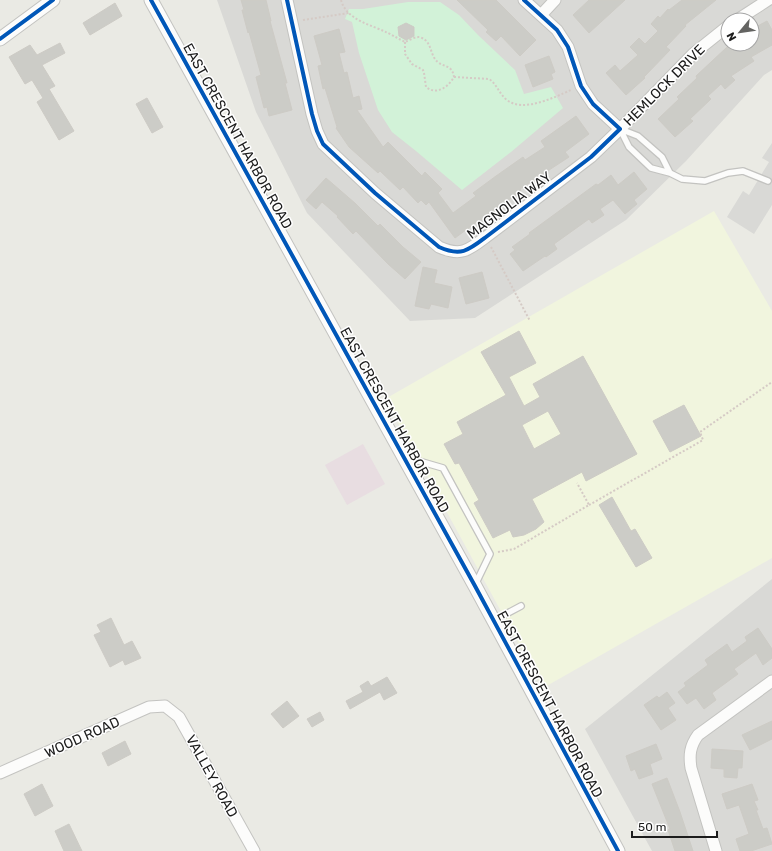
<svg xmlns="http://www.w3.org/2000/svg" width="772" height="851" viewBox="0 0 772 851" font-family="Rubik,sans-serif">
<rect width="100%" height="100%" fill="#eaeae4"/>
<path fill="#d9d9d6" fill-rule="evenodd" d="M 217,0 L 772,0 L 772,70 L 764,75 L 686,161 L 626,220 L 475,318 L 410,321 L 307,213 L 256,112 ZM 728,20 L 752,20 L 752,44 L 728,44 Z
M 772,143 L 772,205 L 754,234 L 727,217 L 743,191 L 749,195 L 769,162 L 762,158 Z
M 772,579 L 772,851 L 652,851 L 585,729 Z"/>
<path fill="#e8dde1" d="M 363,444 L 385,484 L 347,505 L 325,465 Z"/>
<path fill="#f1f5de" d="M 714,211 L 772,311 L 772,558 L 543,688 L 385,399 Z"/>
<path fill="#d2f2d8" d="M 408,2 L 440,2 L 459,15 L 478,35 L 515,70 L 524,94 L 551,87 L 563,108 L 511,152 L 462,190 L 416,151 L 392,132 L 378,110 L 359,53 L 352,22 L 345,19 L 349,9 L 363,9 Z"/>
<path fill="#ccccc7" stroke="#cdcbc5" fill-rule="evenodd" d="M 241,0 L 266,0 L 271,21 L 270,21 L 287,83 L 285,83 L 292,110 L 269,116 L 267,107 L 264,108 L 256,77 L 261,75 L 249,32 L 248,33 L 242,10 L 244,10 Z
M 457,0 L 496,0 L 536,40 L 520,56 L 501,36 L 496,41 L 486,32 L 488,30 Z
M 589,0 L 625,0 L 589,33 L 573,15 Z
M 682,0 L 716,0 L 685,25 L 686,26 L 666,47 L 670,50 L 644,77 L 645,78 L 626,95 L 606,73 L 615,65 L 620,71 L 638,55 L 630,47 L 639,38 L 645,44 L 658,31 L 651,24 L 658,16 L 660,18 L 668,9 L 669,10 Z
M 115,3 L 122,16 L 90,35 L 83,23 Z
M 767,21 L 772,30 L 772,45 L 751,57 L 754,61 L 731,76 L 735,80 L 725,89 L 721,84 L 708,96 L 711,99 L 690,119 L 693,121 L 675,137 L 658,119 L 679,99 L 677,97 L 697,78 L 696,76 L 726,48 L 732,44 L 752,44 L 752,29 Z
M 406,23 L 414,27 L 414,36 L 406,40 L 399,36 L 398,27 Z
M 339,29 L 345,52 L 339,53 L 344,73 L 347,72 L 353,98 L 359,96 L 362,109 L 357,110 L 383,147 L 388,142 L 422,176 L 425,172 L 442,189 L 438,193 L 453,213 L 476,196 L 473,193 L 496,176 L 523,157 L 525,160 L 545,147 L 541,141 L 576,116 L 589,134 L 565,152 L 569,157 L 520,189 L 521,191 L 499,207 L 500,209 L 480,223 L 478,221 L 455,238 L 429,202 L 426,205 L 421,200 L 418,203 L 403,187 L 400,190 L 380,171 L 378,173 L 349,147 L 336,128 L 337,127 L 325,88 L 323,89 L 318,66 L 322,65 L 314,36 Z
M 60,43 L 65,53 L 42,65 L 55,86 L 49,89 L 74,131 L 59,140 L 37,102 L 43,98 L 32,80 L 25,84 L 9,57 L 30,45 L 37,55 Z
M 549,56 L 555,72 L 551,74 L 553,79 L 533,87 L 525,65 Z
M 147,98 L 163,127 L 152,133 L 136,104 Z
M 634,172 L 647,189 L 634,200 L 637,204 L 625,214 L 613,200 L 600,209 L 604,215 L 592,223 L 589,219 L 554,244 L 557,249 L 546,257 L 545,256 L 523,271 L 510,254 L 515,250 L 512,247 L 530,234 L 529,233 L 596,184 L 598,185 L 611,175 L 618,185 Z
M 326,178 L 356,204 L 378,226 L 380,224 L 403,247 L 421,262 L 405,279 L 388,264 L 356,231 L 353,234 L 337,217 L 338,216 L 322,202 L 316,209 L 306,200 Z
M 423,267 L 437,270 L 434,283 L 452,287 L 448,308 L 431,304 L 429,309 L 415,306 Z
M 482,272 L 489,298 L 466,304 L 459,278 Z
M 519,331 L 536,363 L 509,377 L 524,406 L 540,397 L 533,384 L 583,356 L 637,454 L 586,481 L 582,472 L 532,499 L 544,522 L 536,529 L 524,535 L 513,537 L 510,530 L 493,538 L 474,503 L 479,500 L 459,463 L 455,464 L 444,444 L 463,434 L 457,422 L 506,395 L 481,352 ZM 548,411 L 561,434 L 534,449 L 522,425 Z
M 684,405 L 701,436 L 670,452 L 653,421 Z
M 612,497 L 631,531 L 635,529 L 652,558 L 636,567 L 599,505 Z
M 111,618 L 124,645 L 132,641 L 141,658 L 125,665 L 123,660 L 110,667 L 94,635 L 101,632 L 97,625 Z
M 758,628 L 772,649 L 772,658 L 763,665 L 756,653 L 734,669 L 738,674 L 712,693 L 716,700 L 704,709 L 696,698 L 687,704 L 678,692 L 686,686 L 684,683 L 708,665 L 705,660 L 727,644 L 732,652 L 747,641 L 745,637 Z
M 387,677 L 397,693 L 384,700 L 380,692 L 350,709 L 346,701 L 363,692 L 360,686 L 368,681 L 371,686 Z
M 667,692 L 675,703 L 668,708 L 676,720 L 661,730 L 644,705 L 657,696 L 659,698 Z
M 287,701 L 299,716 L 283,728 L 271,714 Z
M 320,712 L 324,720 L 312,727 L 307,719 Z
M 772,721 L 772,739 L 750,750 L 742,735 Z
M 125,741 L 131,754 L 108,766 L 102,753 Z
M 656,744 L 662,759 L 650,764 L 653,774 L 639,779 L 635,769 L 631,771 L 626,756 Z
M 712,749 L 743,751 L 742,768 L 738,768 L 737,778 L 724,777 L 724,769 L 711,768 Z
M 667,778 L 680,812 L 693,851 L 675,851 L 668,830 L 670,829 L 652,784 Z
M 42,784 L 53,806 L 35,816 L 24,794 Z
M 752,784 L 758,800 L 754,801 L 758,810 L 756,810 L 763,829 L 767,828 L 772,844 L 751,851 L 740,851 L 736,839 L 749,834 L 746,825 L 739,805 L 727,809 L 722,794 Z
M 69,824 L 82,851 L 64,851 L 55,831 Z"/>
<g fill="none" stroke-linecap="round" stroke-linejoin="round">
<defs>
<path id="service" d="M 620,129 L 629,147 L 651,168 L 670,173 L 682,179 L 705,181 L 728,173 L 743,171 L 768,181
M 620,129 L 638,136 L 662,157 L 670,173
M 405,457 L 443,468 L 490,554 L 475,585
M 493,621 L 521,606"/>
<path id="minor" d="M 287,0 L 312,114 L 317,131 L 323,144 L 375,193 L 439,247 C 461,257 469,250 486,237 L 591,157 L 620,129 L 593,104 L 581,86 L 568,47 L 557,30 L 524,0
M 541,15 L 555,0
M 737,20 L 768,0
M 620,129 L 693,54 L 728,26
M 0,773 L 149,707 L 165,706 L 179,717 L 254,851
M 716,851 L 691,768 C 689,755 690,746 698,735 L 772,681"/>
<path id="tertiary" d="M 151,0 L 475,586 L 618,851
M 0,39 L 53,0"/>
</defs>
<use href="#service" stroke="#c3c3c0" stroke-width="8"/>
<use href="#minor" stroke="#c3c3c0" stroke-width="13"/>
<use href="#tertiary" stroke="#c3c3c0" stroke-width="15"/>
<path stroke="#d5cac5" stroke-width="2" stroke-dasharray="2 2" stroke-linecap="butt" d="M 341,0 C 346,20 372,25 388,33 C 394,36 399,39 405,42 C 410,40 417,35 422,38 C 431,42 430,52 435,59 C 441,68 452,63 454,77 C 449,86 437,96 426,87 L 424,73 L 423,70 L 412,64 L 405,54 L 405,42
M 303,20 L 349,13
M 454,77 L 489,79 C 497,84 499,94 507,100 C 523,113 555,97 571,90
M 491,247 L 530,321
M 589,505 L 703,440 L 700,432 L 772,382
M 498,552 L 514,549 L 589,505 L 577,483"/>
<use href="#service" stroke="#fcfcfb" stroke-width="5.5"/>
<use href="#minor" stroke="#fcfcfb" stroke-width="11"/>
<use href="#tertiary" stroke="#fcfcfb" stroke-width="13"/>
<defs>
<path id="cycleway" d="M 151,0 L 475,586 L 618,851
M 287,0 L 312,114 L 317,131 L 323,144 L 375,193 L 439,247 C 461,257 469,250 486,237 L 591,157 L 620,129 L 593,104 L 581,86 L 568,47 L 557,30 L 524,0
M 0,39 L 53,0"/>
</defs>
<use href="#cycleway" stroke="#fff" stroke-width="6"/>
<use href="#cycleway" stroke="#0057b8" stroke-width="4"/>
</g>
<g text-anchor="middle" stroke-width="3" stroke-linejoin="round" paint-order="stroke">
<g font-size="14" fill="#1c1c1c" stroke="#fff">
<text transform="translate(664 85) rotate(-45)" y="5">HEMLOCK DRIVE</text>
<text transform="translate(238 136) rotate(61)" y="5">EAST CRESCENT HARBOR ROAD</text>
<text transform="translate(509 205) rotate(-37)" y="5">MAGNOLIA WAY</text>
<text transform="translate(395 420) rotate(61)" y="5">EAST CRESCENT HARBOR ROAD</text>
<text transform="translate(550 704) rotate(62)" y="5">EAST CRESCENT HARBOR ROAD</text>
<text transform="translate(82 737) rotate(-24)" y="5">WOOD ROAD</text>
<text transform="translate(212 776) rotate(61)" y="5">VALLEY ROAD</text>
</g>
</g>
<g transform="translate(740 32) rotate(241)"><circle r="19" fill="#ffffff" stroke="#a4a4a4"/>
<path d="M0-3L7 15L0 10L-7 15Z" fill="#646462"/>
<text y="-6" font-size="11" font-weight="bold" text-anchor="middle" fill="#1c1c1c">N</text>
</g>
<path d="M632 831v6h85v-6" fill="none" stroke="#1c1c1c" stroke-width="2"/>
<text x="638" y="831" font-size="12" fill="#1c1c1c" stroke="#ffffff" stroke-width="3" paint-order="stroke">50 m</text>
</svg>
